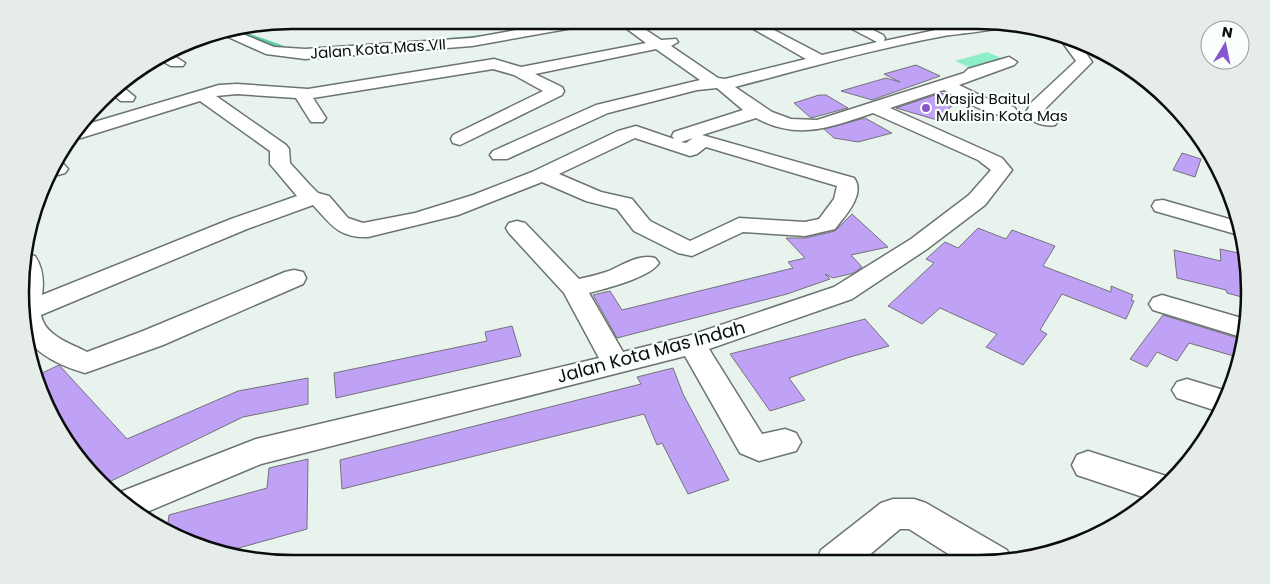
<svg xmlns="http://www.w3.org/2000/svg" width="1270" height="584" viewBox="0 0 1270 584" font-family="Poppins,sans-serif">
<rect width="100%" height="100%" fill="#e9f3ee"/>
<path fill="#8deec9" d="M 987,52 L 1004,59 L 971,68 L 955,61 Z"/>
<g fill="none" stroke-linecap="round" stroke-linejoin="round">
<path fill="#5acda5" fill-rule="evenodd" d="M 562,20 L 570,20 L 483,37 L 413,43 L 411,42 L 413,41 L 483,35 Z
M 236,29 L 287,47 L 297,49 C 287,52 243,36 232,30 Z"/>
</g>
<path fill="#bfa2f5" stroke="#747279" d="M 916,65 L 940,76 L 872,100 L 841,91 L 886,78 L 900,82 L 884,74 Z
M 941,93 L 958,100 L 937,120 L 896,108 Z
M 819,95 L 826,95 L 848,108 L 811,118 L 794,103 Z
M 865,118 L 892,133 L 858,142 L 834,138 L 824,129 Z
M 1182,153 L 1201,159 L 1195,177 L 1173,170 Z
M 852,214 L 888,247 L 851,255 L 862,267 L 854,273 L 833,278 L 825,274 L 830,279 L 787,294 L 617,338 L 593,295 L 610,291 L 622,310 L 793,268 L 788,262 L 805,258 L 786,238 L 805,238 L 835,231 Z
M 978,228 L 1006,239 L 1012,230 L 1055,246 L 1043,266 L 1111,292 L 1111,286 L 1133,295 L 1131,300 L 1134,301 L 1126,319 L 1062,294 L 1040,330 L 1047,334 L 1023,365 L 986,347 L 997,334 L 940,308 L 922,324 L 888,306 L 934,263 L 926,259 L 937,249 L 945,242 L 958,248 Z
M 1220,249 L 1243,254 L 1250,292 L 1249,299 L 1227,293 L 1226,290 L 1177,278 L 1174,250 L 1221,261 Z
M 1163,315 L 1241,339 L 1237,357 L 1189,343 L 1177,361 L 1157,352 L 1147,367 L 1130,359 Z
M 865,319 L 889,346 L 850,357 L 789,378 L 805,400 L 770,411 L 730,354 Z
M 512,326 L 521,356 L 336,398 L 334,373 L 487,341 L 485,332 Z
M 59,365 L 127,439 L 238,391 L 308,378 L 308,404 L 243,417 L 103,485 L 56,428 L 38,375 Z
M 673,368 L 683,394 L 729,480 L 688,494 L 662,443 L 657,445 L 644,414 L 342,489 L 340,460 L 641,384 L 637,377 Z
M 308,459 L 307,529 L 228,551 L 188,543 L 167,530 L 169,515 L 267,488 L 269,468 Z"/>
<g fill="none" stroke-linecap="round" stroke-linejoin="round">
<defs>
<path id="minor" d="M 292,20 L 304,20 L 302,23 L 286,25 L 280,22 Z
M 572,20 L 602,20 L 595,24 L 472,46 L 305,59 L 266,54 L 217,32 L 233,30 L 274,47 L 305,49 L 472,38 Z
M 615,20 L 631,20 L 661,40 L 676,39 L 678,42 L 671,46 L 718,78 L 725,79 L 806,59 L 738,20 L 755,20 L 822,55 L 877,42 L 835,20 L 853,20 L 883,35 L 885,38 L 884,41 L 973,22 L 985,21 L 1007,26 C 1003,30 954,34 944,36 C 873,49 804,69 735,87 L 772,112 L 791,119 L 817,120 L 964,73 L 968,69 L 1009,57 L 1017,62 L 1014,65 L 959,85 L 988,99 L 1014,107 L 1017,111 L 1014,115 C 994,120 961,99 944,90 L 890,108 L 1002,158 L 1012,170 L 985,205 L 927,249 L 852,299 L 709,349 L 762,434 L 785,429 L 796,433 L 801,442 L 796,451 L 759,461 L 740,453 L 685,356 L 261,464 L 142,514 L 114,497 L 115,494 L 256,439 L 599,358 L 564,293 L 509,233 L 506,228 L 509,223 L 517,221 L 525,223 L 579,279 C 588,277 597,275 606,272 C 622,266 638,253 655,258 L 659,263 C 649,278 607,288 589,293 L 623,352 L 688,336 L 834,287 L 911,239 L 969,195 L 991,170 L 978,160 L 873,113 C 831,127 798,141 756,118 L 702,135 L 854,178 C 866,194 845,216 835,229 L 805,236 L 743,232 L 692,256 L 678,253 L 634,231 L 617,209 L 586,201 L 542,182 L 458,215 L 368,237 C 338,238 331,224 313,205 L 247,229 L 41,315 C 45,336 70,343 87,352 L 143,331 L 285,272 L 294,270 L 303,272 L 306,278 L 303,284 L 163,345 L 85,373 C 61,366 31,353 22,328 L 25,254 L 35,256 C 43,268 44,281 42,295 L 231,219 L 297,196 L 270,164 L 270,151 L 200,101 L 81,138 L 71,139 L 81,126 L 219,85 L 237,84 L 308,89 L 494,59 L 521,67 L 646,43 ZM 656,49 L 700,80 L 596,105 L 493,151 L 490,155 L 493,159 L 507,159 L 608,113 L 697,90 L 717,88 L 743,110 L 674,132 L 672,136 L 674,139 L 636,126 L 618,131 L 532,172 L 473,195 L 415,213 L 363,223 L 348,218 L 329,196 L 318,193 L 310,185 L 290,163 L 289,149 L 286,145 L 216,96 L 237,94 L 296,98 L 311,122 L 323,122 L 326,118 L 313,98 L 493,69 L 514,75 L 543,91 L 453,135 L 451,139 L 453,143 L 460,145 L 562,95 L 564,91 L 562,87 L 535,74 ZM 635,138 L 690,156 L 697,154 L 706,147 L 837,186 L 834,199 L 819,219 L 805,222 L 739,218 L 690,241 L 650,221 L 632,199 L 601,192 L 559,174 ZM 693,138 L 686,143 L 681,142 Z
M 1058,36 L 1077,40 L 1092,62 L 1046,108 L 1044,112 L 1055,117 L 1058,121 L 1055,125 C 1046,127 1031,123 1025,114 L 1032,102 L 1076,61 Z
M 171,54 L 185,63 L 183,66 L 171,66 L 160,60 Z
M 119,84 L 135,97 L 133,101 L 121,101 L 109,92 Z
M 55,159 L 60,160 L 68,169 L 65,173 L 58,175 L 50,173 Z
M 1163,200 L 1236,221 L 1239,235 L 1155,211 L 1152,206 L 1155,201 Z
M 1162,295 L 1245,319 L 1241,337 L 1153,310 L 1149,304 L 1153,298 Z
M 1187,379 L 1230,392 L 1220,412 L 1177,398 L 1172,390 L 1177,382 Z
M 1088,451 L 1163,475 L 1173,478 L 1152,500 L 1077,475 L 1072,465 L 1077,455 Z
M 893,499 L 914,499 L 926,503 L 1007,550 L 1012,562 L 961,562 L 909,529 L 900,529 L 861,562 L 816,562 L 821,550 L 881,503 Z"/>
</defs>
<use href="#minor" stroke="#6c7470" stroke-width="3"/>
<use href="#minor" fill="#fff" fill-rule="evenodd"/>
</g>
<circle fill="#8856cf" stroke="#f9fffc" stroke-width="2" cx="926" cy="108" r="5"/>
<g text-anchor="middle" stroke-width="4.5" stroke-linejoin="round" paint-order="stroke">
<g font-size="15" fill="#0a0d0b" stroke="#f9fffc">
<text transform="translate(378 49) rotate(-4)" y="5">Jalan Kota Mas VII</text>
</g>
<g font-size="15" fill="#0a0d0b" stroke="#f9fffc" text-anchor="start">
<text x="936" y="104">Masjid Baitul<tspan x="936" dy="17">Muklisin Kota Mas</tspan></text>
</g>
<g font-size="18" fill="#0a0d0b" stroke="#f9fffc">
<text transform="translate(651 352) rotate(-15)" y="6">Jalan Kota Mas Indah</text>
</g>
</g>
<path d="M0 0H1270V584H0ZM292 29H978A263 263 0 0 1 1241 292V292A263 263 0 0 1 978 555H292A263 263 0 0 1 29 292V292A263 263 0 0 1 292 29Z" fill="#e6ece9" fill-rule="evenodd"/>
<path fill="none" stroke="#0a0d0b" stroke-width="2.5" d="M292 29H978A263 263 0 0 1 1241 292V292A263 263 0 0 1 978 555H292A263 263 0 0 1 29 292V292A263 263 0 0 1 292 29Z"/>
<g transform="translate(1225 45) rotate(10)"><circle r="24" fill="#f9fffc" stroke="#999e9c"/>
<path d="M0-4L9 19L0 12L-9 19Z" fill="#8856cf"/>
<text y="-8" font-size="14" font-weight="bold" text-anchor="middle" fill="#0a0d0b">N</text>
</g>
</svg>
